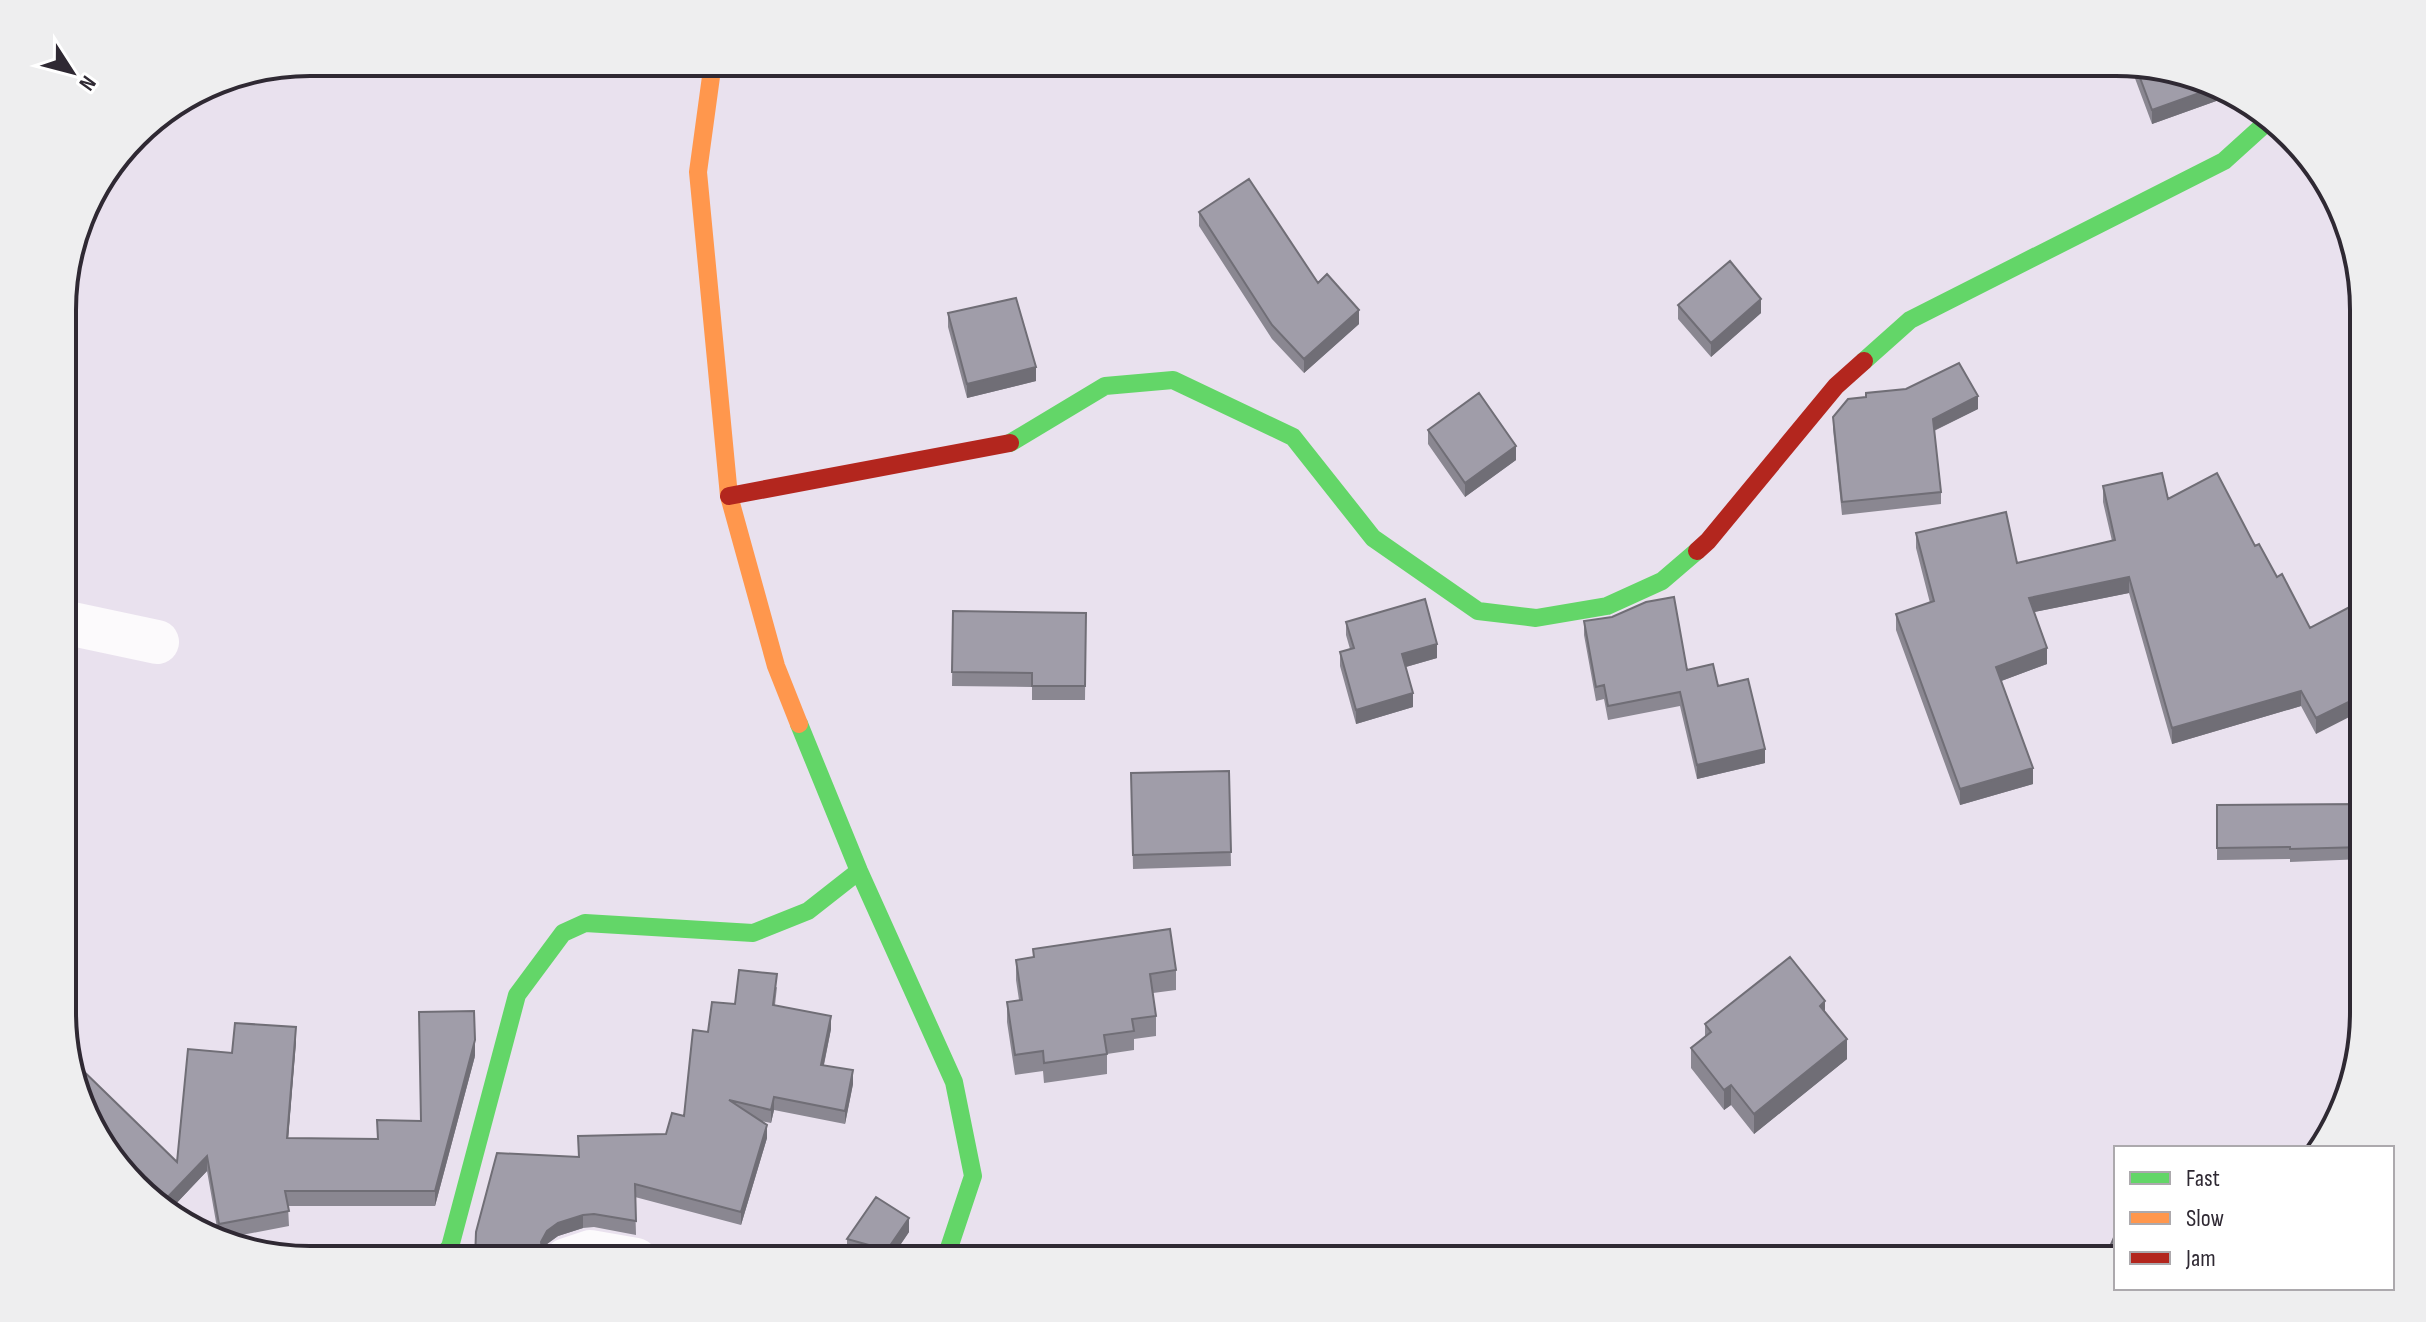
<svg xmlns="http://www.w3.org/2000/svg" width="2426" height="1322" viewBox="0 0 2426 1322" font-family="'Sofia Sans Condensed',sans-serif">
<rect width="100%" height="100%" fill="#e9e1ee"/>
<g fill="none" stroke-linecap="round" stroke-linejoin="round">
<path stroke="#fcfafc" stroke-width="44" d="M 63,622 L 157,642
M 566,1260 L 590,1252 L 636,1260"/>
<path stroke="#63d668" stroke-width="18" d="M 1864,361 L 1910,320 L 2224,161 L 2266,123
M 1010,443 L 1105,386 L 1173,380 L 1293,437 L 1373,538 L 1478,611 L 1536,618 L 1607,606 L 1662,581 L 1697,551
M 799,724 L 859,871 L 954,1082 L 973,1176 L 945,1260
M 437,1260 L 450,1247 L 517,995 L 563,933 L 585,923 L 753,933 L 808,911 L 859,871"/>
<path stroke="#ff974d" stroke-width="18" d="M 713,62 L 698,172 L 729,496 L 776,666 L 799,724"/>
<path stroke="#b3261e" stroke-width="18" d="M 729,496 L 1010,443
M 1697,551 L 1708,541 L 1836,386 L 1864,361"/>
</g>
<path fill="#8a8791" d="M 2133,66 L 2219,86 L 2219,100 L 2152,124 L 2133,73 Z
M 1199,212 L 1318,283 L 1359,324 L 1304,373 L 1272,339 L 1199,226 Z
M 1678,305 L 1761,313 L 1711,357 L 1678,319 Z
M 948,313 L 1036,381 L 967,398 L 948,327 Z
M 1978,409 L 1934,431 L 1941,492 L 1941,504 L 1842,515 L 1833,429 L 1833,417 Z
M 1428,430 L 1516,460 L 1465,497 L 1428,444 Z
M 2103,486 L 2168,499 L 2255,546 L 2310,628 L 2363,600 L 2316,734 L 2301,706 L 2172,744 L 2129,593 L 2034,612 L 2047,664 L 2001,681 L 2033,784 L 1960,805 L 1896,630 L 1896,614 L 1930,603 L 1916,548 L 1916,533 L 2017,563 L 2112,541 L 2103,502 Z
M 953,611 L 1086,613 L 1085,700 L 1032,700 L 1032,687 L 952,686 Z
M 1584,621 L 1718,686 L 1765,763 L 1697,779 L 1680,706 L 1608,720 L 1604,699 L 1596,701 L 1584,635 Z
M 1346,622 L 1437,658 L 1406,667 L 1413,707 L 1356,724 L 1340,666 L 1340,652 L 1350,649 L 1346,635 Z
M 1229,771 L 1231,866 L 1133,869 L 1131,773 Z
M 2363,804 L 2364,859 L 2290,862 L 2290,859 L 2217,860 L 2217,805 Z
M 1016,960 L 1176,970 L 1176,990 L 1153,993 L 1156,1016 L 1156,1036 L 1134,1039 L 1134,1050 L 1107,1054 L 1107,1074 L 1044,1083 L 1043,1071 L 1015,1075 L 1007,1022 L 1007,1002 L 1019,1000 L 1016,980 Z
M 777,987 L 775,1005 L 831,1029 L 824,1065 L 853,1084 L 845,1124 L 774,1110 L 771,1123 L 761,1121 L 767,1138 L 741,1225 L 635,1197 L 636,1235 L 594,1227 L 583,1228 L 558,1236 L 547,1244 L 475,1260 L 666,1134 L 684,1116 L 708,1032 L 735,1004 Z
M 1825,1013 L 1847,1059 L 1754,1134 L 1731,1105 L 1724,1110 L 1691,1068 L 1691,1048 L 1705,1037 L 1705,1024 Z
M 296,1042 L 288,1138 L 377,1139 L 420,1121 L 475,1056 L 435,1206 L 288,1206 L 289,1226 L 221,1239 L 219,1239 L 207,1171 L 170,1210 L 113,1163 L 177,1162 L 232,1053 Z
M 909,1232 L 890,1260 L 873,1260 L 847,1253 L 847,1239 Z
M 2116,1233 L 2116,1259 L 2109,1257 L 2109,1249 Z"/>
<path fill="#706e76" d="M 2219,86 L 2219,100 L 2152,124 L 2152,110 Z
M 1761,299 L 1761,313 L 1711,357 L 1711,343 Z
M 1359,310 L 1359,324 L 1304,373 L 1304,359 Z
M 1036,367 L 1036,381 L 967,398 L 967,384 Z
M 1978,396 L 1978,409 L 1933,431 L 1933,419 Z
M 1516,446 L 1516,460 L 1465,497 L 1465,483 Z
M 2129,577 L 2129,593 L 2029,613 L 2029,598 Z
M 1437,644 L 1437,658 L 1402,668 L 1402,654 Z
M 2047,648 L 2047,664 L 1996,683 L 1996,667 Z
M 2301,691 L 2301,706 L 2172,744 L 2172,728 Z
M 1413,693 L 1413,707 L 1356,724 L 1356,710 Z
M 2363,695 L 2363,710 L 2316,734 L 2316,718 Z
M 1765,749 L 1765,763 L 1697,779 L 1697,765 Z
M 2033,768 L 2033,784 L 1960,805 L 1960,789 Z
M 1825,1001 L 1825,1020 L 1820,1006 Z
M 831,1016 L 831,1029 L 821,1078 L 821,1065 Z
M 296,1027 L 296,1042 L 287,1153 L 287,1138 Z
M 1847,1039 L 1847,1059 L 1754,1134 L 1754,1114 Z
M 475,1040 L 475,1056 L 435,1206 L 435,1191 Z
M 853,1070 L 853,1084 L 845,1124 L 845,1111 Z
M 1731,1085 L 1731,1105 L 1724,1110 L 1724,1090 Z
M 774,1097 L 774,1110 L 771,1123 L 771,1110 Z
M 767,1125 L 767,1138 L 741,1225 L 741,1212 Z
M 207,1156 L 207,1171 L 170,1210 L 162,1203 Z
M 583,1215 L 583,1228 L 558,1236 L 547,1244 L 541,1256 L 541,1242 L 547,1231 L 558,1223 Z
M 909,1218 L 909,1232 L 890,1260 L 887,1260 L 887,1250 Z"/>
<path fill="#a09da9" stroke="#706e76" stroke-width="2" d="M 2136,67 L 2219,86 L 2152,110 Z
M 1249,179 L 1318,283 L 1327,274 L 1359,310 L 1304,359 L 1272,325 L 1199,212 Z
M 1730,261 L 1761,299 L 1711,343 L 1678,305 Z
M 1016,298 L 1036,367 L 967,384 L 948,313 Z
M 1959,363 L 1978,396 L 1933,419 L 1941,492 L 1842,502 L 1833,417 L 1848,399 L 1866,397 L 1866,393 L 1906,389 Z
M 1479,393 L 1516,446 L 1465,483 L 1428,430 Z
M 2162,473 L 2168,499 L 2217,473 L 2255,546 L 2259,544 L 2277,577 L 2282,574 L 2310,628 L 2363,600 L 2363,695 L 2316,718 L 2301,691 L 2172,728 L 2129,577 L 2029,598 L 2047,648 L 1996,667 L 2033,768 L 1960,789 L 1896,614 L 1934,601 L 1916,533 L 2006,512 L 2017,563 L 2115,540 L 2103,486 Z
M 1674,597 L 1687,670 L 1713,664 L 1718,686 L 1748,679 L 1765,749 L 1697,765 L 1680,692 L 1608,706 L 1604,685 L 1596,687 L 1584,621 L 1612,617 L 1646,602 Z
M 1425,599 L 1437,644 L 1402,654 L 1413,693 L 1356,710 L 1340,652 L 1354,648 L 1346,622 Z
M 953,611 L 1086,613 L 1085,686 L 1032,686 L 1032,673 L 952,672 Z
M 1229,771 L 1231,852 L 1133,855 L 1131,773 Z
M 2363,804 L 2364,847 L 2290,849 L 2290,847 L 2217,848 L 2217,805 Z
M 1170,929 L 1176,970 L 1150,974 L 1156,1016 L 1132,1019 L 1134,1031 L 1104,1035 L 1107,1054 L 1044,1063 L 1043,1051 L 1015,1055 L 1007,1002 L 1022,1000 L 1016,960 L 1034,957 L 1033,949 Z
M 1790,957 L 1825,1001 L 1820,1006 L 1847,1039 L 1754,1114 L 1731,1085 L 1724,1090 L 1691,1048 L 1711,1032 L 1705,1024 Z
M 739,970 L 777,974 L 773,1005 L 831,1016 L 821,1065 L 853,1070 L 845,1111 L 774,1097 L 771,1110 L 729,1100 L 767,1125 L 741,1212 L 635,1184 L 636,1221 L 594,1214 L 583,1215 L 558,1223 L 547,1231 L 541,1242 L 543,1255 L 546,1260 L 475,1260 L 476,1232 L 497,1153 L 579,1157 L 578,1136 L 666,1134 L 672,1113 L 684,1116 L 693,1030 L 708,1032 L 712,1002 L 735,1004 Z
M 474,1011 L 475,1040 L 435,1191 L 285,1191 L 289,1211 L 219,1224 L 207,1156 L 162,1203 L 113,1163 L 70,1058 L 177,1162 L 188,1049 L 232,1053 L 235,1023 L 296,1027 L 287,1138 L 378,1139 L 377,1120 L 421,1121 L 419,1012 Z
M 876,1197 L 909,1218 L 887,1250 L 847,1239 Z
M 2116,1233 L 2116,1252 L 2109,1249 Z
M 2064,1247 L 2095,1260 L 2059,1260 Z"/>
<path d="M0 0H2426V1322H0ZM310 76H2116A234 234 0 0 1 2350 310V1012A234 234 0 0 1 2116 1246H310A234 234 0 0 1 76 1012V310A234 234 0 0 1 310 76Z" fill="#eeeeef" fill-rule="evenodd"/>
<path fill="none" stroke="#2f2933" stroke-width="4" d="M310 76H2116A234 234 0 0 1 2350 310V1012A234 234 0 0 1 2116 1246H310A234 234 0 0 1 76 1012V310A234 234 0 0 1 310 76Z"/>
<rect x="2114" y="1146" width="280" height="144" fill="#ffffff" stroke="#aca9ad" stroke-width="2"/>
<rect x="2130" y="1172" width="40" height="12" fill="#63d668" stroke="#aca9ad" stroke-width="2"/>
<text x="2186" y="1186" font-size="24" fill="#2f2933">Fast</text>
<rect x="2130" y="1212" width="40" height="12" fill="#ff974d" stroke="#aca9ad" stroke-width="2"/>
<text x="2186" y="1226" font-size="24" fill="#2f2933">Slow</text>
<rect x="2130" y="1252" width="40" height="12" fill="#b3261e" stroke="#aca9ad" stroke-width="2"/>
<text x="2186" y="1266" font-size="24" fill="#2f2933">Jam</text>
<g transform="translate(72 72) rotate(126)" stroke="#ffffff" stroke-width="6" paint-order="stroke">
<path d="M0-6L14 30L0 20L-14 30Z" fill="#2f2933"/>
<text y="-12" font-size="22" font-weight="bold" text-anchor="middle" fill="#2f2933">N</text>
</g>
</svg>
